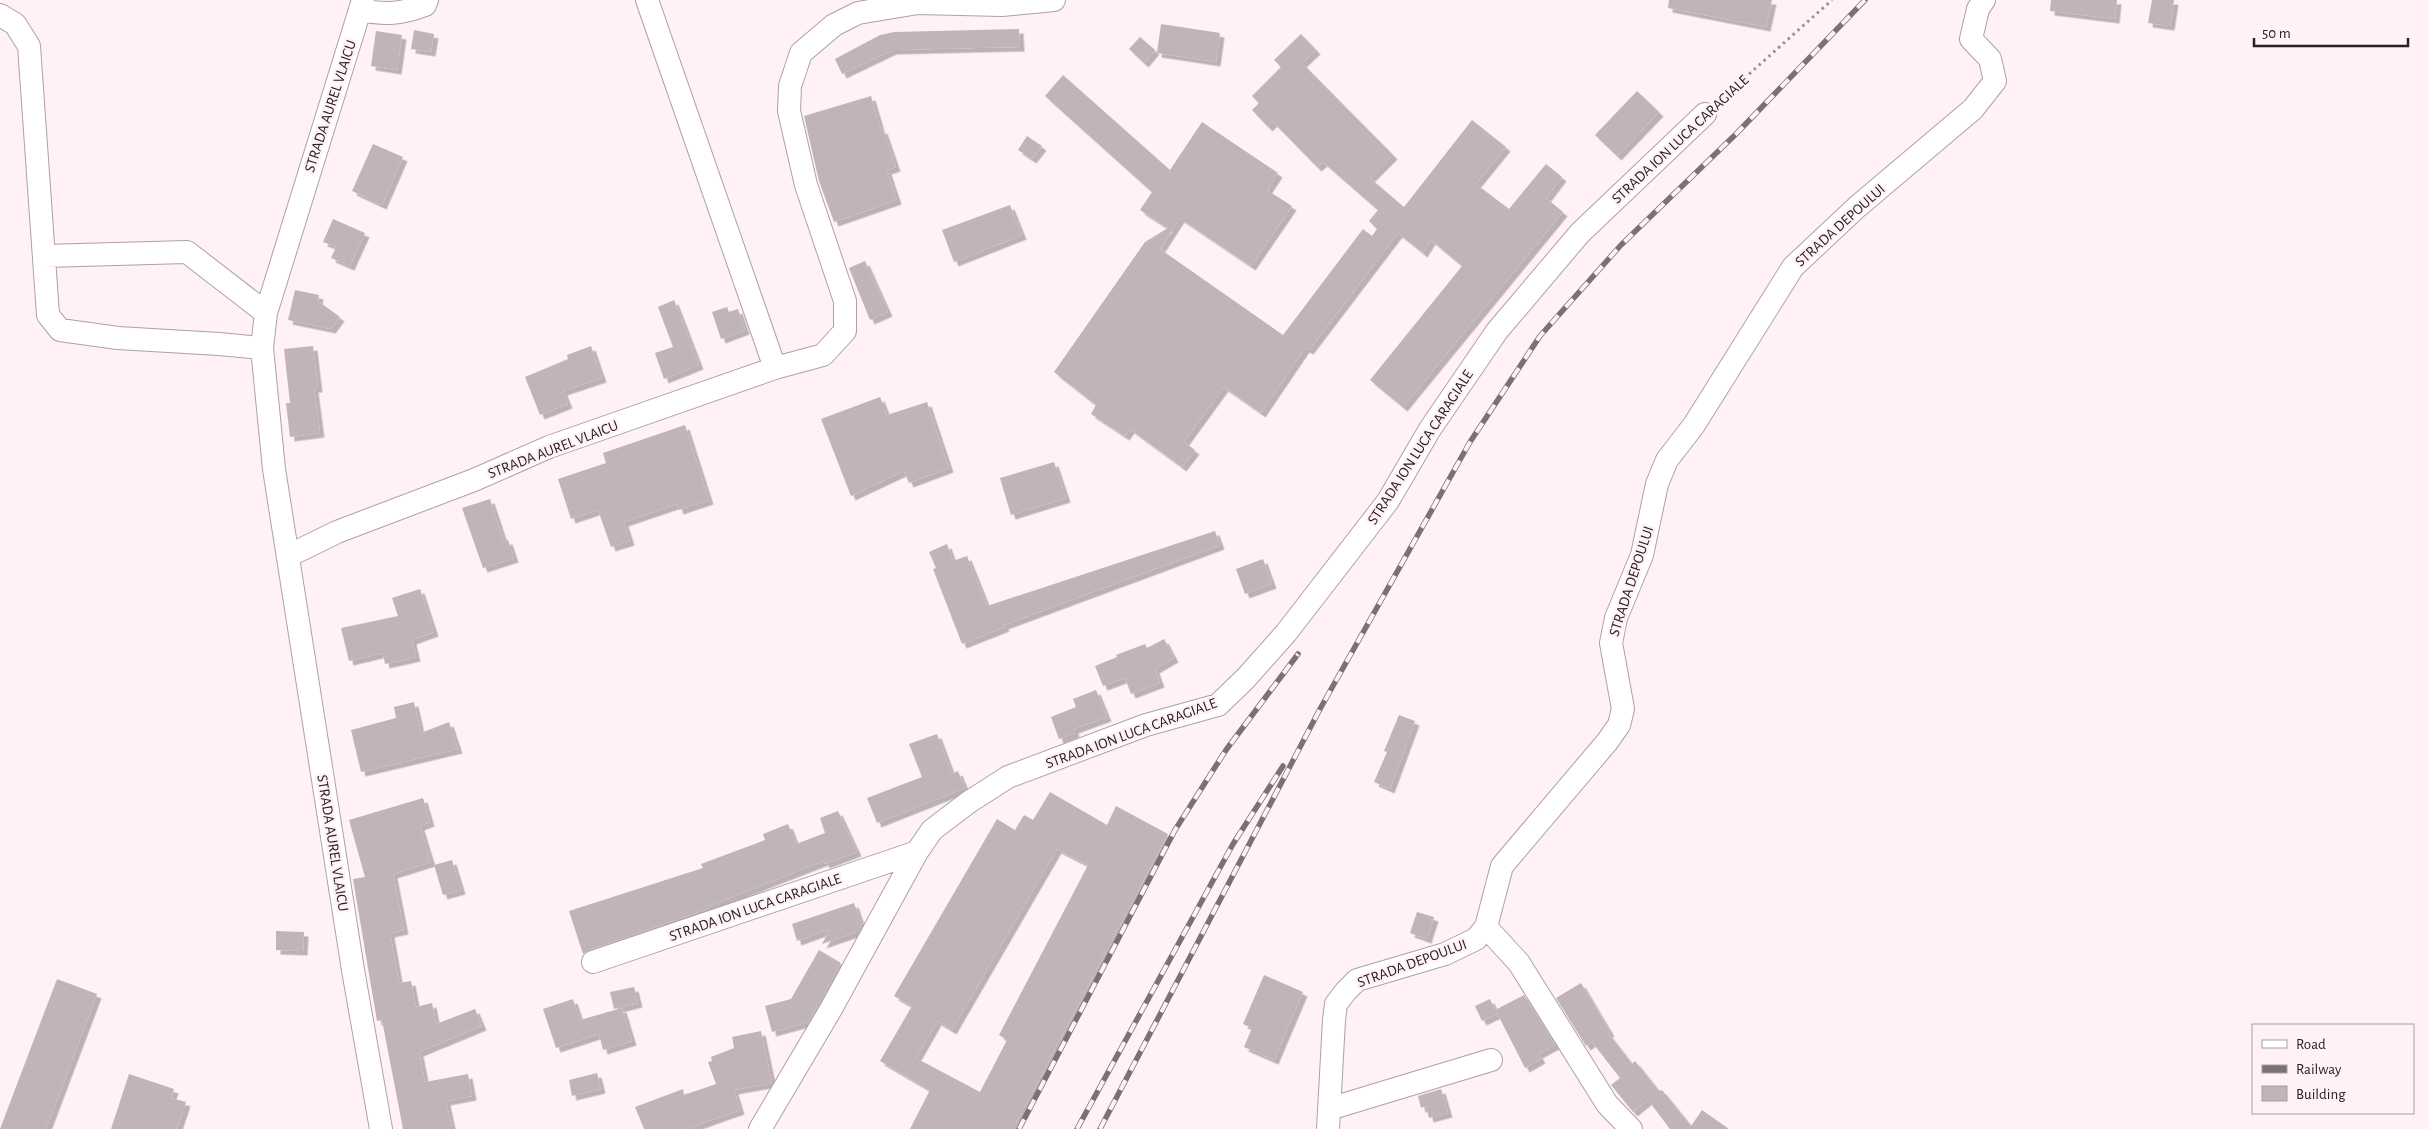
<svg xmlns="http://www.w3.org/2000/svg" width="2429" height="1129" viewBox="0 0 2429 1129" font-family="'Alegreya Sans',sans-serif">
<defs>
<filter id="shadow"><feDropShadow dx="4.5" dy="4.5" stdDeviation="0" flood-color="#0004"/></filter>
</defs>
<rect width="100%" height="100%" fill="#fff1f5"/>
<path fill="#c1b4b8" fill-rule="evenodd" filter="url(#shadow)" d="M 1669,0 L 1772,0 L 1766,27 L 1668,8 Z
M 2051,0 L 2117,0 L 2115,19 L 2050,11 Z
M 2152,0 L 2174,0 L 2170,26 L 2148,23 Z
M 1161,24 L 1220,33 L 1216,62 L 1157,53 Z
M 1019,29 L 1020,47 L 892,50 L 842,74 L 835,59 L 880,35 L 894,32 Z
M 414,30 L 434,34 L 431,52 L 411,49 Z
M 376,31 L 402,35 L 397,70 L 371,66 Z
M 1301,34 L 1316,50 L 1302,63 L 1393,155 L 1370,178 L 1404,207 L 1472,120 L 1506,147 L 1476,184 L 1509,209 L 1546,164 L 1562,177 L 1546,198 L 1563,212 L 1403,407 L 1370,380 L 1462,266 L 1431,240 L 1423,253 L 1398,233 L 1309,350 L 1305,348 L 1261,413 L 1224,387 L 1184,442 L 1195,450 L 1182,467 L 1130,429 L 1125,436 L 1091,414 L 1096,405 L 1054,372 L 1145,242 L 1168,228 L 1140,210 L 1152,192 L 1045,96 L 1063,75 L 1170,170 L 1202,122 L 1278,173 L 1267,190 L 1292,206 L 1251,266 L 1180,218 L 1160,249 L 1283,335 L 1363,229 L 1372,236 L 1377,229 L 1369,221 L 1378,210 L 1323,162 L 1317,167 L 1273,122 L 1268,127 L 1252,110 L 1259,103 L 1252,96 L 1281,67 L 1274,60 Z
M 1140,37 L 1155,50 L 1144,63 L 1129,49 Z
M 1637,91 L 1659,112 L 1617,156 L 1595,135 Z
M 871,96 L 881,130 L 883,129 L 896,167 L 887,170 L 897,200 L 834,222 L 819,181 L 804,116 Z
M 1027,136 L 1042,146 L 1032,159 L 1018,150 Z
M 373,144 L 403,157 L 382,205 L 352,191 Z
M 1010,205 L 1022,235 L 954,262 L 942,230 Z
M 333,219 L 365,233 L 350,266 L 331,258 L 336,247 L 323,242 Z
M 865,261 L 888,312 L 870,320 L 849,268 Z
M 295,290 L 319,295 L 318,301 L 340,317 L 331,329 L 288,320 Z
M 674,300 L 699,365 L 664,379 L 655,353 L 673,347 L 658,307 Z
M 727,307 L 729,312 L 738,309 L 745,330 L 721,339 L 712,312 Z
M 313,346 L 318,388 L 314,388 L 320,433 L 290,437 L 286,403 L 290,403 L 284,349 Z
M 591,346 L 602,378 L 563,391 L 568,404 L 540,415 L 525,377 L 568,359 L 567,355 Z
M 880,397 L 887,415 L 927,402 L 949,468 L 909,483 L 904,471 L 851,496 L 821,419 Z
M 685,425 L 709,500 L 679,510 L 677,504 L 624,522 L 630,541 L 611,547 L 598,510 L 571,519 L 558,479 L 606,463 L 603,453 Z
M 1054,462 L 1066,498 L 1011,515 L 1000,478 Z
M 490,499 L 504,541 L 508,540 L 514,558 L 483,568 L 462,508 Z
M 1215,531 L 1220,545 L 1004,625 L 1005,627 L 962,644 L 933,569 L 936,568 L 929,552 L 947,544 L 953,561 L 967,556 L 987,606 Z
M 1263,559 L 1272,584 L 1245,594 L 1236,569 Z
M 420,589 L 434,632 L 412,640 L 416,657 L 385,664 L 383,653 L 349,661 L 341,628 L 398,616 L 392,598 Z
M 1164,639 L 1174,658 L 1155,669 L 1160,683 L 1131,694 L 1125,678 L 1103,686 L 1095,666 L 1117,657 L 1116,655 L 1145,644 L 1147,648 Z
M 1096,690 L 1107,717 L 1074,729 L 1075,733 L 1059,739 L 1051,717 L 1076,707 L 1073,699 Z
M 414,702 L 421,733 L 449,722 L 458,749 L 361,772 L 351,730 L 396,718 L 394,707 Z
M 1399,715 L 1415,721 L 1390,789 L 1374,782 L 1387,752 L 1384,751 Z
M 937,734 L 952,774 L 958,771 L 965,788 L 877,823 L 867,798 L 922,777 L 909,744 Z
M 1050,792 L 1107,825 L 1116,806 L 1168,834 L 1013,1129 L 910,1129 L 930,1090 L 880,1061 L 912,1006 L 894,996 L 997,819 L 1015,830 L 1024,815 L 1033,820 ZM 1057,849 L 1088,865 L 999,1035 L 1007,1040 L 980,1092 L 916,1058 L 937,1021 L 952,1030 Z
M 423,798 L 430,822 L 420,826 L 431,862 L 393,874 L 404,930 L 390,933 L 399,983 L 411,981 L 416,1007 L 432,1003 L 436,1024 L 475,1009 L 482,1026 L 419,1052 L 425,1082 L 468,1074 L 472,1096 L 446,1101 L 452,1129 L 403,1129 L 382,1020 L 377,1021 L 353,879 L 365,877 L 349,820 Z
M 838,811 L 857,852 L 825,864 L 824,861 L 709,906 L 710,908 L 589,950 L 583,954 L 569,911 L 703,868 L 701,864 L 765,840 L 763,834 L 788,824 L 796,844 L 825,833 L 820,818 Z
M 452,860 L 461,890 L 443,895 L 434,865 Z
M 854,903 L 862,926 L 859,931 L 822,944 L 830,929 L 797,941 L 792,924 Z
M 1417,912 L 1434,917 L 1427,939 L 1410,933 Z
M 276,931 L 304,932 L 303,951 L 276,950 Z
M 819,950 L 841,963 L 820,1002 L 808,1022 L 772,1032 L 765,1006 L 791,999 Z
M 1264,975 L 1303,992 L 1274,1060 L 1244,1047 L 1252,1028 L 1243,1024 Z
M 57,979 L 97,994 L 46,1129 L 0,1129 Z
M 1581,983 L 1610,1032 L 1608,1033 L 1632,1064 L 1635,1061 L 1659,1091 L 1662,1090 L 1691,1126 L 1702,1110 L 1729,1129 L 1670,1129 L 1648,1100 L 1633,1112 L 1611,1085 L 1620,1078 L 1592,1042 L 1586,1046 L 1556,998 Z
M 634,987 L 638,1003 L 614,1009 L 610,992 Z
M 1524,995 L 1555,1045 L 1538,1054 L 1541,1059 L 1525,1068 L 1496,1011 L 1497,1014 L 1482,1021 L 1475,1006 L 1490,999 L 1495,1010 Z
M 573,999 L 580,1020 L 622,1008 L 632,1041 L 603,1050 L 599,1034 L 556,1048 L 543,1009 Z
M 761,1031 L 772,1083 L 734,1090 L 740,1110 L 686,1129 L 644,1129 L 635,1107 L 683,1089 L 684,1095 L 716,1084 L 708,1062 L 712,1061 L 711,1057 L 734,1048 L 732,1037 Z
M 597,1073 L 601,1089 L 572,1096 L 569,1080 Z
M 129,1074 L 174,1089 L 171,1098 L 186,1102 L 177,1129 L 111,1129 Z
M 1441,1089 L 1448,1113 L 1429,1118 L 1426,1106 L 1421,1108 L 1418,1096 Z"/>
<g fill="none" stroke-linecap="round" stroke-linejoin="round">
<defs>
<path id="minor" d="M 363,0 L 266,313 L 262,348 L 274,469 L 353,970 L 381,1129
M 647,0 L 775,368
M 360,10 C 386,15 401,14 425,5 L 427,0
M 0,15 L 15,24 L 29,46 L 48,315 L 60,330 L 118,338 L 219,344 L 262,348
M 44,256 L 187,252 L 266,313
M 288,556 L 337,532 L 474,480 L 549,447 L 775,368 L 823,355 L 845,331 L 845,301 L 806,185 L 789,111 L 790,86 L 801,53 L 834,25 L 858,13 L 918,3 L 1002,5 L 1054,0
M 1486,927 L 1519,963 L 1607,1104 L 1631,1129
M 593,962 L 917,852
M 1329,1109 L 1491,1060
M 760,1129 L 831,1009 L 917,852 L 932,830 L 969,802 L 1008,777 L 1146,725 L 1218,705 L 1246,678 L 1286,633 L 1388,501 L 1430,429 L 1497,331 L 1580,233 L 1705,114
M 1328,1129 L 1334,1020 L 1336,1004 L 1346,991 L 1357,980 L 1445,954 L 1476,939 L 1486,927 L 1502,866 L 1607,742 L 1619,725 L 1623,709 L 1611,643 L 1616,618 L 1642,555 L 1657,484 L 1667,460 L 1694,425 L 1793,267 L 1857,207 L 1973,109 L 1995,81 L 1990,59 L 1971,39 L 1978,9 L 1984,0"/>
</defs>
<use href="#minor" stroke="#aea1a4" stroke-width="24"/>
<path stroke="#9a9093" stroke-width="3" stroke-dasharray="2.5 4" stroke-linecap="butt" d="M 1720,100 L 1832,0"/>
<use href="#minor" stroke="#fff" stroke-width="22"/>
<defs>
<path id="rail" d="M 1019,1129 L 1175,830 L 1226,750 L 1298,654
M 1077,1129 L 1233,844 L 1283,766
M 1100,1129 L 1320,709 L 1470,442 L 1540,336 L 1621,245 L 1736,134 L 1865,0"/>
</defs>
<use href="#rail" stroke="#797174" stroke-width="5.5"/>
<use href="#rail" stroke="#fff1f5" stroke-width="4" stroke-dasharray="11" stroke-linecap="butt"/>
</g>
<g text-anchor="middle" stroke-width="5" stroke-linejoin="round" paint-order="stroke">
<g font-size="15" fill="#262123" stroke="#fff1f5">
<text transform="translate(330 106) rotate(-72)" y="5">STRADA AUREL VLAICU</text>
<text transform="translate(1680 139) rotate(-43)" y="5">STRADA ION LUCA CARAGIALE</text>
<text transform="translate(1840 225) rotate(-42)" y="5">STRADA DEPOULUI</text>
<text transform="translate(1420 447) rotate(-57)" y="5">STRADA ION LUCA CARAGIALE</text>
<text transform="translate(553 449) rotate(-21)" y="5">STRADA AUREL VLAICU</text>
<text transform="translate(1631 581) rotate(-72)" y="5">STRADA DEPOULUI</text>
<text transform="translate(1131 733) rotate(-20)" y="5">STRADA ION LUCA CARAGIALE</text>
<text transform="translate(333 843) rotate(81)" y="5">STRADA AUREL VLAICU</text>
<text transform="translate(755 907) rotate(-19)" y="5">STRADA ION LUCA CARAGIALE</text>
<text transform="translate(1412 963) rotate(-20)" y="5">STRADA DEPOULUI</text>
</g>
</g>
<rect x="2252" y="1024" width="162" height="90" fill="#fff1f5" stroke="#a89ea1"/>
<rect x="2262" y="1040" width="25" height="8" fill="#ffffff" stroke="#a89ea1"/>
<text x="2296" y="1049" font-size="15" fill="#262123">Road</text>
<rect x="2262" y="1065" width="25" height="8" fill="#797174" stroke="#a89ea1"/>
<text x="2296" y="1074" font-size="15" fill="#262123">Railway</text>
<rect x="2262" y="1086" width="25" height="15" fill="#c1b4b8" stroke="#a89ea1"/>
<text x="2296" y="1099" font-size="15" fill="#262123">Building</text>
<path d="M2254 38v8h154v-8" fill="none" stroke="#262123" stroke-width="2.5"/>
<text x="2262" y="38" font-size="15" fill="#262123" stroke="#fff1f5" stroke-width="4" paint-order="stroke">50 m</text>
</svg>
